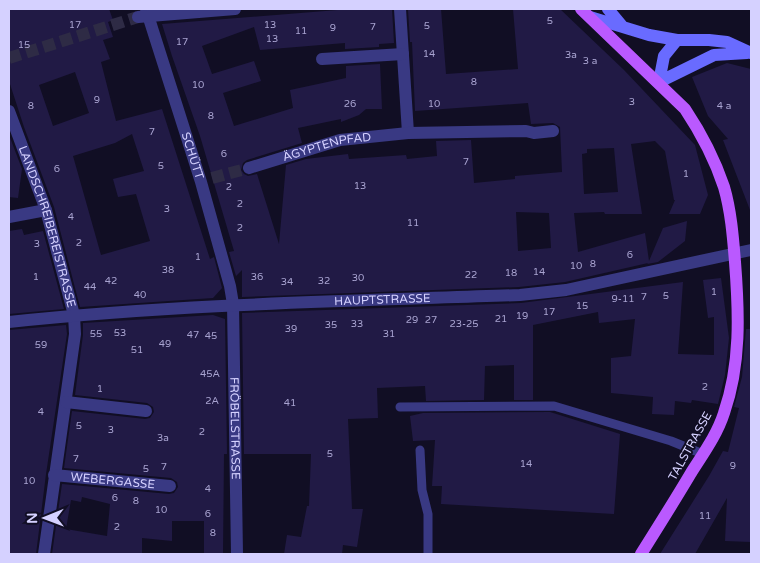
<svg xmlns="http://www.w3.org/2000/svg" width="760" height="563" viewBox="0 0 760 563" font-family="'Varela Round',sans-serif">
<rect width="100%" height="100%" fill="#110e24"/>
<path fill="#211a45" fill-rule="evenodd" d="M 9,9 L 109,9 L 113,20 L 108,22 L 113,37 L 103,40 L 110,59 L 101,62 L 116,121 L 162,109 L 210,259 L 214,257 L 222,288 L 213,298 L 80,307 L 54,207 L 24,127 L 9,81 ZM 75,72 L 89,113 L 53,126 L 39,85 ZM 132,134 L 144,171 L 113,179 L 118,197 L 136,194 L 150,241 L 101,255 L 73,156 L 115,143 Z
M 350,9 L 392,9 L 394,43 L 379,44 L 379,47 L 345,49 L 345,43 L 260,50 L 254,27 L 202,46 L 212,74 L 254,61 L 261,81 L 223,93 L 234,126 L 293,108 L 290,90 L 346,78 L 346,66 L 380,64 L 382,109 L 366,109 L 359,115 L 341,122 L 341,119 L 298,128 L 302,143 L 247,160 L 243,163 L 241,170 L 244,174 L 248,176 L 257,174 L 279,244 L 286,165 L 306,159 L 348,154 L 349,159 L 406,155 L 407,159 L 437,156 L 436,141 L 471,140 L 474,183 L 515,179 L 515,176 L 562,172 L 560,127 L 553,123 L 531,124 L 528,103 L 415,111 L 412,42 L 410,42 L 408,9 L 441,9 L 446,74 L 518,69 L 513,9 L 560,9 L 624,70 L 695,145 L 708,195 L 700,214 L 669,214 L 675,200 L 674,200 L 665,151 L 655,141 L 631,144 L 642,214 L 605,214 L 604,212 L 574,213 L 578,252 L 645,233 L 649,261 L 663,228 L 687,221 L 685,241 L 658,262 L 647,264 L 648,263 L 565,282 L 519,287 L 242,297 L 242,270 L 236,276 L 229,252 L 234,251 L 200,136 L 172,56 L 162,24 ZM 614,148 L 618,192 L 584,194 L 582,154 L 587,153 L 587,149 ZM 516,212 L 549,213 L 551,248 L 518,251 Z
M 727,63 L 751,69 L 750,210 L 723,140 L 728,139 L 708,116 L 692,77 Z
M 9,135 L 22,169 L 18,198 L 9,197 Z
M 22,229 L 24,235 L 43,231 L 64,309 L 9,314 L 9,231 Z
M 721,278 L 729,338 L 725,375 L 718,404 L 692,400 L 691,403 L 675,401 L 674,415 L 652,414 L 653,397 L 611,393 L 611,358 L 631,356 L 635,319 L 599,323 L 598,312 L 533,325 L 533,400 L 514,400 L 514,365 L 485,366 L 484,400 L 426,401 L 425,386 L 377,388 L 378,418 L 348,419 L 352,509 L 363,509 L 357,547 L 343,545 L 342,554 L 284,554 L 287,535 L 301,537 L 307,506 L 309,506 L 311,454 L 244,454 L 242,313 L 521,303 L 683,282 L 678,354 L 714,355 L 714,317 L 708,318 L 703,280 Z
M 213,315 L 225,319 L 227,454 L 224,454 L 223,554 L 204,554 L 204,521 L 172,521 L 172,541 L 142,538 L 142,554 L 52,554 L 62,484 L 169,494 L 174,493 L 178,487 L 177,482 L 171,478 L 64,468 L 72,411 L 145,419 L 150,418 L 154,412 L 153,407 L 147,403 L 75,395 L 83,335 L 83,323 ZM 82,497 L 110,504 L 107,536 L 66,529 L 71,500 L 81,502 Z
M 66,325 L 67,334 L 46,474 L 36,554 L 9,554 L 9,330 Z
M 746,329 L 751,329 L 751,542 L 725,541 L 727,498 L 695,554 L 660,554 L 709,476 L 723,451 L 728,452 L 739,408 L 734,407 L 742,377 Z
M 550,412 L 620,434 L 614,514 L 441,504 L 442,486 L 432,486 L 435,440 L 413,441 L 410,416 L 423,413 Z"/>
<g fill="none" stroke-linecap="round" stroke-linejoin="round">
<path stroke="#2e2b45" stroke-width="12" stroke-dasharray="12 6" stroke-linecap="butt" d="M 9,58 L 138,17
M 212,178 L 249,168"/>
<path stroke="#393983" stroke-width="9" d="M 400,407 L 554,406 L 671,441 L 703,454
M 420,450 L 422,490 L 428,514 L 428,554"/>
<g stroke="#393983" stroke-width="12">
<path id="s1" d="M 146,9 L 201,182 L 230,286 L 233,304 L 237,554"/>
<path d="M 400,9 L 408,133"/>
<path d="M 138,17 L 235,9"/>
<path d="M 322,59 L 403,54"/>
<path id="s2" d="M 9,111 L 46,210 L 74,315 L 75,334 L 44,554"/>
<path id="s3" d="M 249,168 L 340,140 L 408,133 L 526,131 L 534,133 L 553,131"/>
<path d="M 9,217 L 46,210"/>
<path id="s4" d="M 9,322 C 179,304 350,301 520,295 L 566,290 L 751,250"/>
<path d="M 66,402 L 146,411"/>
<path id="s5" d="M 54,475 L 170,486"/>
</g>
<path stroke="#696bff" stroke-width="12" d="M 608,9 L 623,27
M 590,17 L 649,35 L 677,40 L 709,40 L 727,42 L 751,53
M 659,82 L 714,55 L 747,53
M 659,82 L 664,56 L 677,40"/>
<path stroke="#ba59ff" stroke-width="12" d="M 581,9 L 685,109 C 701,133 715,160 724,187 C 731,211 733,237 735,262 C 739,313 741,364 724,413 C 717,435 703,454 691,473 C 675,500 658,527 641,554"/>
</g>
<g text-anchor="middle" stroke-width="4" stroke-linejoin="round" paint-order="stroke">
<g font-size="10" fill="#a8a3d0">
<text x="550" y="24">5</text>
<text x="75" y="28">17</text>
<text x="270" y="28">13</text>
<text x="427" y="29">5</text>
<text x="373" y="30">7</text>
<text x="333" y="31">9</text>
<text x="301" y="34">11</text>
<text x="272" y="42">13</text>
<text x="182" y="45">17</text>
<text x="24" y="48">15</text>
<text x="429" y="57">14</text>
<text x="571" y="58">3a</text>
<text x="590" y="64">3 a</text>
<text x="474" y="85">8</text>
<text x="198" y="88">10</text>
<text x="97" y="103">9</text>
<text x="632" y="105">3</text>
<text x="350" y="107">26</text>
<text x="434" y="107">10</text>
<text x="31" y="109">8</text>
<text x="724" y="109">4 a</text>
<text x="211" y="119">8</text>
<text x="152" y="135">7</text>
<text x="224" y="157">6</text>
<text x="466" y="165">7</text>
<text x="161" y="169">5</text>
<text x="57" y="172">6</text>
<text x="686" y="177">1</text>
<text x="360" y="189">13</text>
<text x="229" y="190">2</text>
<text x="240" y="207">2</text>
<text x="167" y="212">3</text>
<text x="71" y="220">4</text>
<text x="413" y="226">11</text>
<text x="240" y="231">2</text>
<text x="79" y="246">2</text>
<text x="37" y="247">3</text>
<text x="630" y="258">6</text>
<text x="198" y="260">1</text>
<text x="593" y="267">8</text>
<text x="576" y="269">10</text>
<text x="168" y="273">38</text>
<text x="539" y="275">14</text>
<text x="511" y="276">18</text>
<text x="471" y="278">22</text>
<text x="36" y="280">1</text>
<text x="257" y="280">36</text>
<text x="358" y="281">30</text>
<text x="111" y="284">42</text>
<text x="324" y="284">32</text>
<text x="287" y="285">34</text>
<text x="90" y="290">44</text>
<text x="714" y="295">1</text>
<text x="140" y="298">40</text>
<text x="666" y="299">5</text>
<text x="644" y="300">7</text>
<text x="623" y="302">9-11</text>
<text x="582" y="309">15</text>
<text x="549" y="315">17</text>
<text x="522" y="319">19</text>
<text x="501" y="322">21</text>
<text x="412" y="323">29</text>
<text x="431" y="323">27</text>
<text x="357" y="327">33</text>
<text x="464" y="327">23-25</text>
<text x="331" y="328">35</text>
<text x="291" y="332">39</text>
<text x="120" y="336">53</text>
<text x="96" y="337">55</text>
<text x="389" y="337">31</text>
<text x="193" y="338">47</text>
<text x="211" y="339">45</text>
<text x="165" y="347">49</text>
<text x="41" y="348">59</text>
<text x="137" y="353">51</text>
<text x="210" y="377">45A</text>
<text x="705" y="390">2</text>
<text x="100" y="392">1</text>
<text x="212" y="404">2A</text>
<text x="290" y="406">41</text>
<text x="41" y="415">4</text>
<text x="79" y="429">5</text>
<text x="111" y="433">3</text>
<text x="202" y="435">2</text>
<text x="163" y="441">3a</text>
<text x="330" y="457">5</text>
<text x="76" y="462">7</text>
<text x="526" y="467">14</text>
<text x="733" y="469">9</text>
<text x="164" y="470">7</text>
<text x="146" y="472">5</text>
<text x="29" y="484">10</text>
<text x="208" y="492">4</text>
<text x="115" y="501">6</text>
<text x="136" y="504">8</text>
<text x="161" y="513">10</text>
<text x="208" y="517">6</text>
<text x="705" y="519">11</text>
<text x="117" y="530">2</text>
<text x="213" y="536">8</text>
</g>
<g font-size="12" fill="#d5d1ff" stroke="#110e24">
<text dy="4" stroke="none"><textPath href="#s3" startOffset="81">ÄGYPTENPFAD</textPath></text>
<text dy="4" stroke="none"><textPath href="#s1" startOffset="154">SCHÜTT</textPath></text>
<text dy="4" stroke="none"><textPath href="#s2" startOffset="122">LANDSCHREIBEREISTRASSE</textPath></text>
<text dy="4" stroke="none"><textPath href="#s4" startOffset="374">HAUPTSTRASSE</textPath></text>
<text dy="4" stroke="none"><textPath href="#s1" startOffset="432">FRÖBELSTRASSE</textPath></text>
<text transform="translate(690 446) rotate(-61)" y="4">TALSTRASSE</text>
<text dy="4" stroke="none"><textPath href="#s5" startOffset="59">WEBERGASSE</textPath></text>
</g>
</g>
<rect width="760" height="563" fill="none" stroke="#d5d1ff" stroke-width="20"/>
<g transform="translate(45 518) rotate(269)" stroke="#110e24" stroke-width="4" paint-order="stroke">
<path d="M0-4L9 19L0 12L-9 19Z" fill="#d5d1ff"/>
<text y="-8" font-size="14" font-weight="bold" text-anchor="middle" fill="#d5d1ff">N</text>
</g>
</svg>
